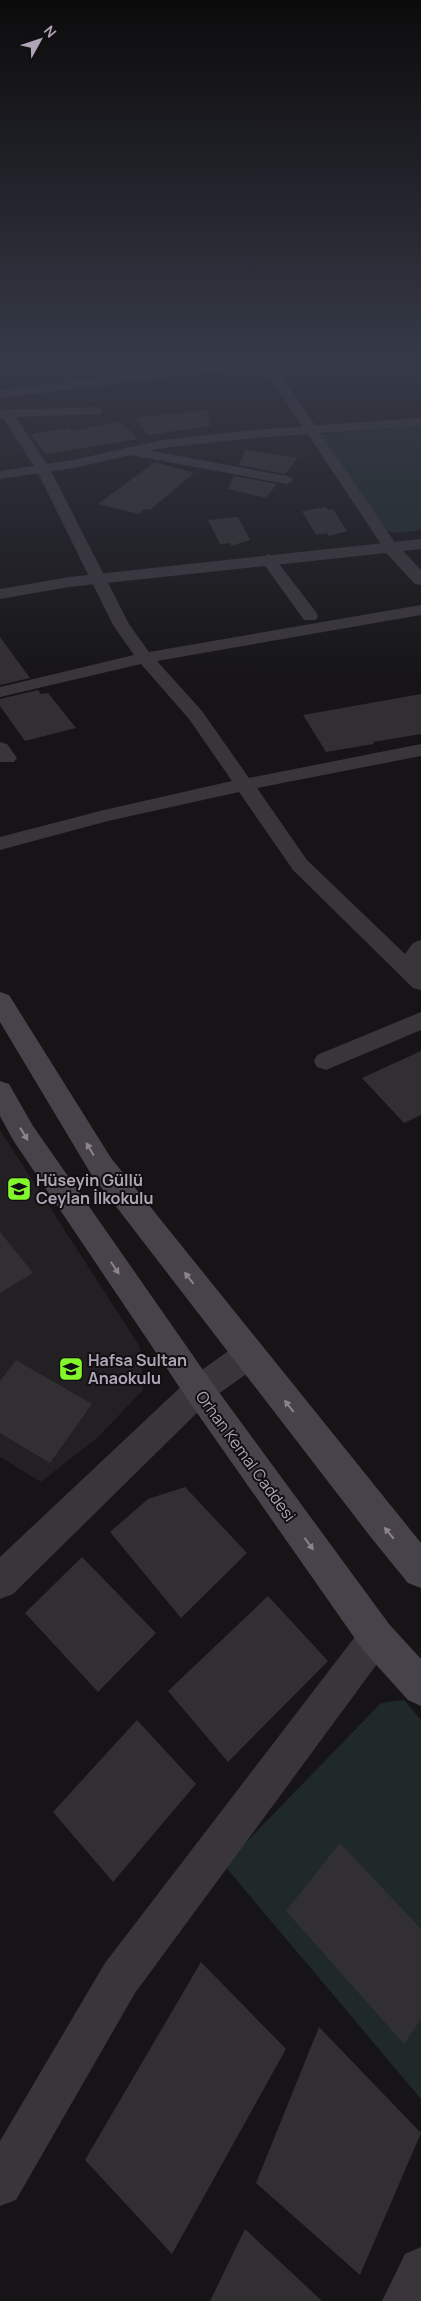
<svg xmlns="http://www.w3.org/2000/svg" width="421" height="2301" viewBox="0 0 421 2301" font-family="Manrope,sans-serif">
<rect width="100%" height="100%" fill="#161416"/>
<path fill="#232023" d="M 0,1130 L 140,1347 L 143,1390 L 98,1437 L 41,1482 L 0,1457 Z"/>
<path fill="#202929" d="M 421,426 L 421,530 L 399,533 L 385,531 L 320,437 L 322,434 Z
M 404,1700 L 421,1720 L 421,2099 L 224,1865 L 381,1703 Z"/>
<path fill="#322f32" d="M 208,410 L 210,426 L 148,435 L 134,418 Z
M 121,422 L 138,439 L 46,454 L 30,434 L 69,428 L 71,431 Z
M 245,450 L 298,458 L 285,474 L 239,465 Z
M 155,462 L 194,473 L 150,510 L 145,509 L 139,514 L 98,504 Z
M 234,476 L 277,484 L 266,498 L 228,489 Z
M 326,507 L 328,510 L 333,509 L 347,531 L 329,536 L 327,533 L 316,535 L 302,511 Z
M 238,517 L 250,540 L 231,546 L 230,543 L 220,544 L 208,520 Z
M 0,637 L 30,678 L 0,685 Z
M 38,690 L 41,694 L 48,693 L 76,728 L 25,741 L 0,706 L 0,699 Z
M 421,694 L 421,734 L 373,742 L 374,744 L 326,752 L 303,715 Z
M 421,1051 L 421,1115 L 404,1123 L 362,1078 Z
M 0,1232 L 33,1273 L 0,1293 Z
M 16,1360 L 92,1404 L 50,1463 L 0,1433 L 0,1381 Z
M 185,1487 L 247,1553 L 181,1618 L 110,1532 L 148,1499 Z
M 82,1557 L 156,1633 L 98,1692 L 25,1613 Z
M 268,1596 L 328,1661 L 228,1762 L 168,1691 Z
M 137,1720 L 196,1784 L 113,1882 L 53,1812 Z
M 340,1843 L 421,1929 L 421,2019 L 404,2044 L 286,1911 Z
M 201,1962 L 286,2049 L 172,2254 L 85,2160 Z
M 319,2027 L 421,2133 L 360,2275 L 256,2183 Z
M 245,2229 L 322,2301 L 210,2301 Z"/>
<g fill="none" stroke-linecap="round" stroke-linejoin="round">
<path fill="#3a353b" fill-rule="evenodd" d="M 253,359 L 315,359 L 309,363 L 271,365 L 280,374 L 398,547 L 395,550 L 385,550 L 271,379 L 259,366 L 0,398 L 0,390 Z
M 96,407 L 101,408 L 102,411 L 101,414 L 16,417 L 50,469 L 129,624 L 149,652 L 421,605 L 421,615 L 157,661 L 202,711 L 249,778 L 421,744 L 421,756 L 257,788 L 307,860 L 405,954 L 413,943 L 421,940 L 421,990 L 413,988 L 293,870 L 239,792 L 108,821 L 0,850 L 0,837 L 104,810 L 232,781 L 189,719 L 141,664 L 0,697 L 0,687 L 134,655 L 113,625 L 36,469 L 3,418 L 0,418 L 0,410 Z
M 130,447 L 287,476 L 294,480 L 287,484 L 125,454 L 123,451 L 125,448 Z
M 268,554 L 273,556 L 316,612 L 318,616 L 316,620 L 304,620 L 260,559 Z
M 0,742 L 7,744 L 17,758 L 14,762 L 0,762 Z
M 421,1012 L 421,1030 L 326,1070 L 317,1067 L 314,1061 L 317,1055 Z
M 376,1619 L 388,1625 L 394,1637 L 388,1649 L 135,1993 L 16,2200 L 0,2206 L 0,2141 L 105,1963 L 364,1625 Z
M 421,2247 L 421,2301 L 382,2301 L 405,2254 Z"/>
<path fill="#3a353b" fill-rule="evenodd" d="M 421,418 L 421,426 L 254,438 L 162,448 L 73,468 L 0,479 L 0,471 L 73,460 L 162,440 L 254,430 Z
M 421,539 L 421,549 L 403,551 L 421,570 L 421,585 L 415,584 L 386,553 L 69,587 L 0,599 L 0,589 L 69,577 Z
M 249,1340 L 260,1344 L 265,1354 L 260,1364 L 210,1400 L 13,1594 L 0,1599 L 0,1557 L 188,1380 L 238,1344 Z"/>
<path fill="#48434b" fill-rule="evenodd" d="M 0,992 L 9,995 L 111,1158 L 421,1543 L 421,1588 L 408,1583 L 373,1540 L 91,1174 L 0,1022 Z
M 0,1081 L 9,1084 L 33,1126 L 210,1380 L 389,1624 L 421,1659 L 421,1706 L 408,1700 L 363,1650 L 188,1400 L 13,1140 L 0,1116 Z"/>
</g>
<defs><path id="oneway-solid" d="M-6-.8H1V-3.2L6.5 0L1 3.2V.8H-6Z" transform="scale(1.25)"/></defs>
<g fill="#8c8391">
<use href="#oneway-solid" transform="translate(24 1134) rotate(58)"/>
<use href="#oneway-solid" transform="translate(90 1149) rotate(-121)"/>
<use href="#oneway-solid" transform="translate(115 1268) rotate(56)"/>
<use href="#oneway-solid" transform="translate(189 1278) rotate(-128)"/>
<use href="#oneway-solid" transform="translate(289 1406) rotate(-128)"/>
<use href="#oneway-solid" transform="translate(389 1533) rotate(-130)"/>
<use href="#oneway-solid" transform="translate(309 1544) rotate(54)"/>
</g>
<linearGradient id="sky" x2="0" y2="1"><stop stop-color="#0c0b0c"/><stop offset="0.53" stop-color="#363a47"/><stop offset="1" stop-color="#363a47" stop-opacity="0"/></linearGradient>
<rect width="421" height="681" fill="url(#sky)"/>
<defs>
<symbol id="school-square" viewBox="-11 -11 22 22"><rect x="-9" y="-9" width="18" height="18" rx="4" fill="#83f72b" stroke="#110f11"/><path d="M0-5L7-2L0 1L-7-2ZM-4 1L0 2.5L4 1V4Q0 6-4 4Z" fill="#111"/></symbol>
</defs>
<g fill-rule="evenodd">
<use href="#school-square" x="5" y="1175" width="28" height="28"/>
<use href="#school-square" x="57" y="1355" width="28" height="28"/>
</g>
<g text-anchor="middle" stroke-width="4" stroke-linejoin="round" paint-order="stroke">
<g font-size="16" font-weight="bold" fill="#b0a5b7" stroke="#110f11" text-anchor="start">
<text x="36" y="1186">Hüseyin Güllü<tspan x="36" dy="18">Ceylan İlkokulu</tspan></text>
<text x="88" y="1366">Hafsa Sultan<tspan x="88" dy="18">Anaokulu</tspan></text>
</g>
<g font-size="16" fill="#b0a5b7" stroke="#110f11">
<text transform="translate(246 1456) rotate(54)" y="6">Orhan Kemal Caddesi</text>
</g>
</g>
<g transform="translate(40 40) rotate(50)" stroke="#110f11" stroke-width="4" paint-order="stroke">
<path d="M0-4L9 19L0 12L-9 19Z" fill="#b0a5b7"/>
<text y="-8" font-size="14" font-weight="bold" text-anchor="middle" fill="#b0a5b7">N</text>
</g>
</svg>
